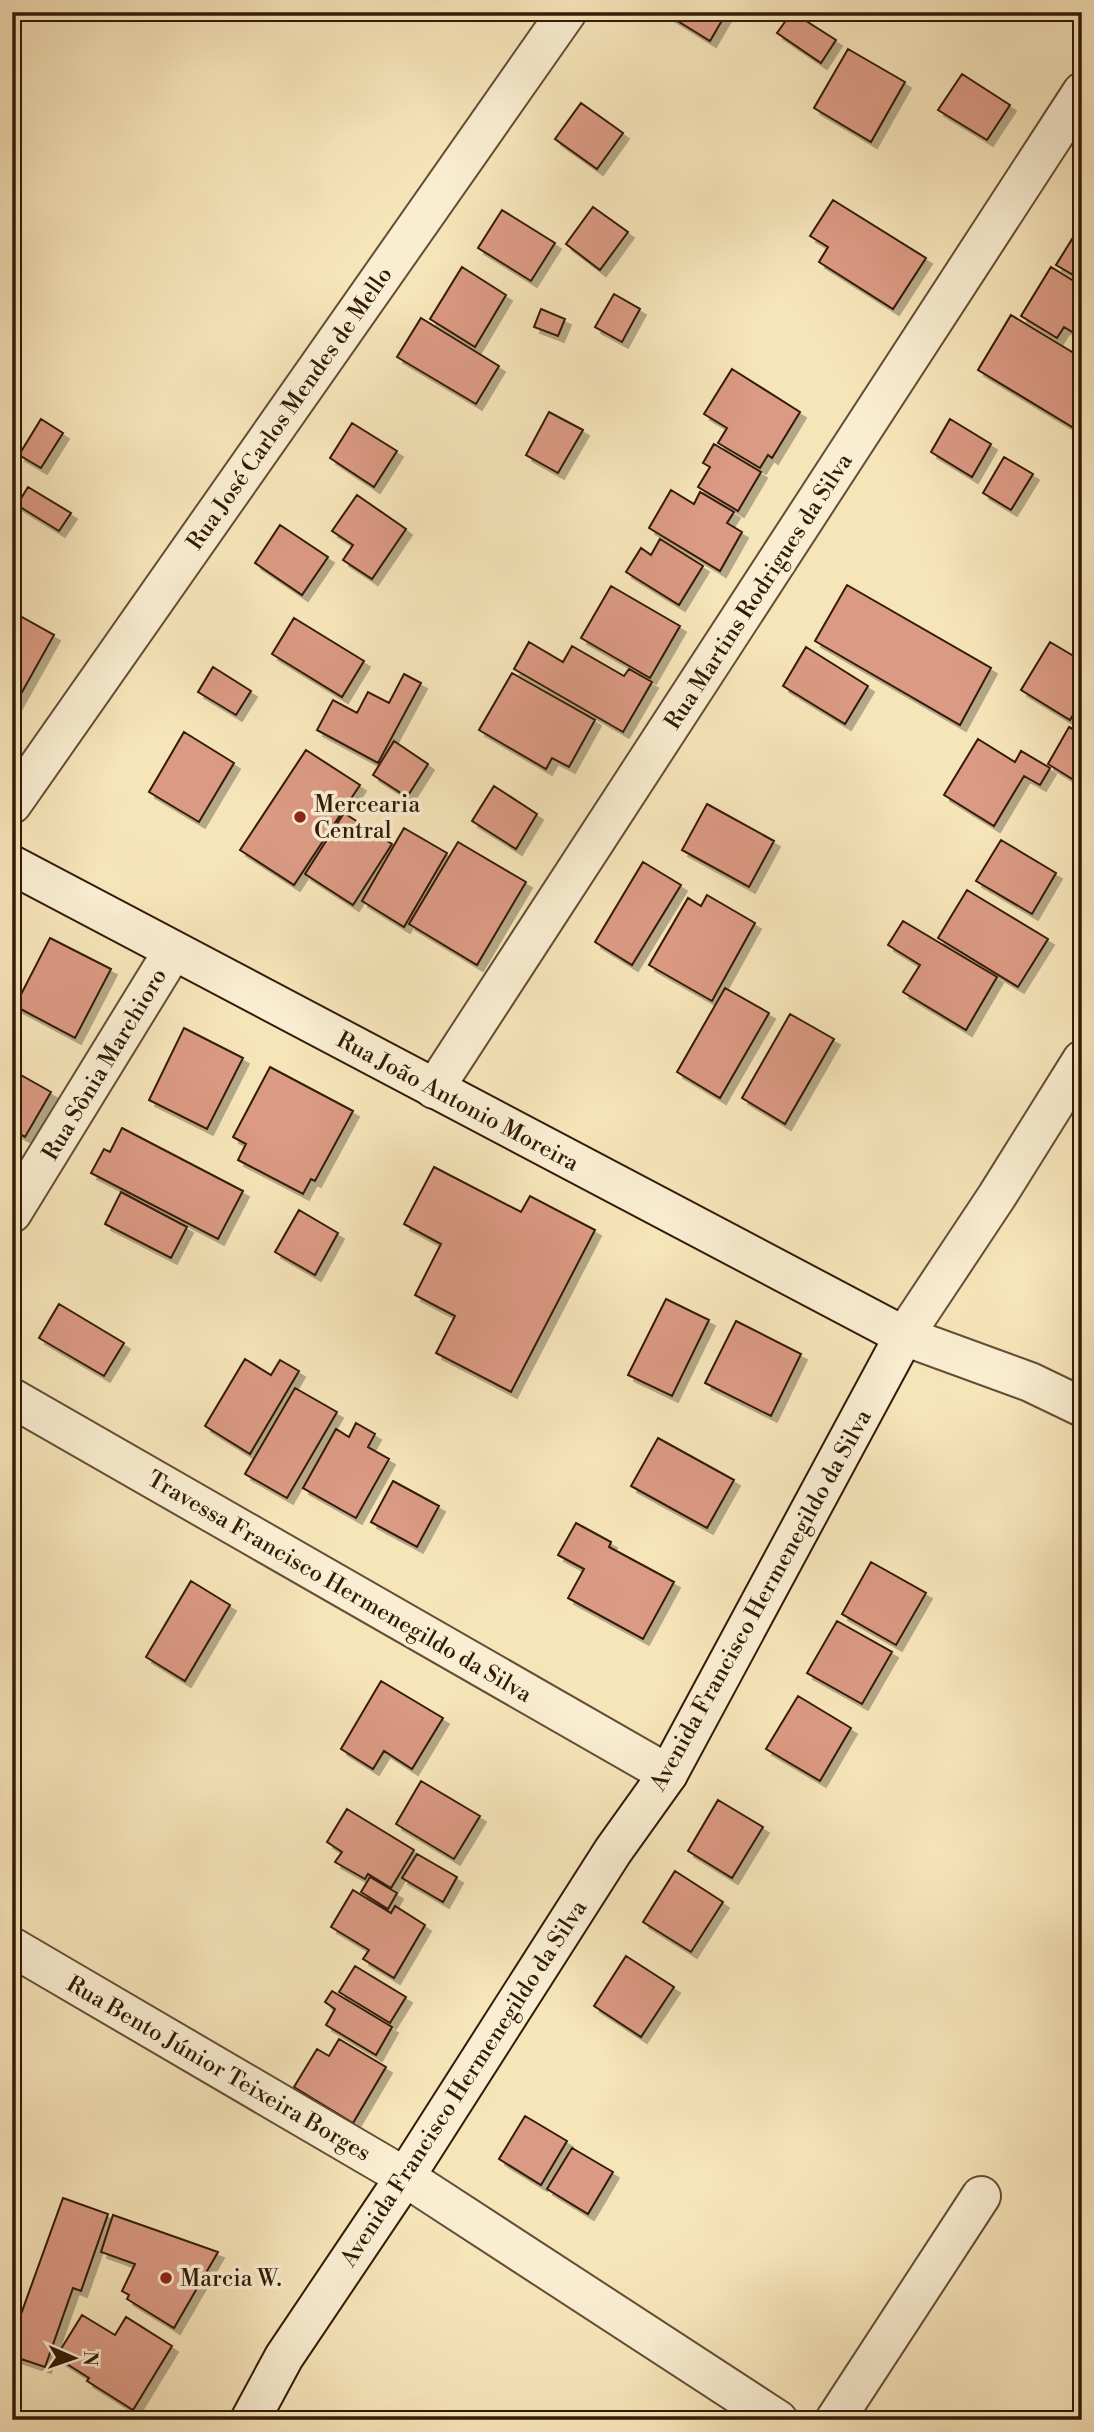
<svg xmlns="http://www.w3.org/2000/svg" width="1094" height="2432" viewBox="0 0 1094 2432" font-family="'Libre Bodoni',serif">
<defs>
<filter id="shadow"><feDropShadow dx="6" dy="6" stdDeviation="0" flood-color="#0004"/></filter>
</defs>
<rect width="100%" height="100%" fill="#f7e5ba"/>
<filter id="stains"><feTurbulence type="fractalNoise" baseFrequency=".00286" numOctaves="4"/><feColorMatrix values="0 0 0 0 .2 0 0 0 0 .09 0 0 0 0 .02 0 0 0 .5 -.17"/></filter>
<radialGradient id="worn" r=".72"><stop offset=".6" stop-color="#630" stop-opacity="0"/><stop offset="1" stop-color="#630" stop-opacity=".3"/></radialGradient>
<path fill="#db9a83" stroke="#331a07" stroke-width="2" filter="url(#shadow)" d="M 670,12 L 727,12 L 710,41 L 668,15 Z
M 792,12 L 836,40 L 821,63 L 777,33 Z
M 848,49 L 905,82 L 871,142 L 814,108 Z
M 962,74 L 1010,105 L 987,140 L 938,110 Z
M 581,103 L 623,133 L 597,169 L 555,139 Z
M 833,200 L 926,258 L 893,309 L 819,262 L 828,247 L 810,236 Z
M 593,207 L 628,232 L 600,270 L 566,244 Z
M 502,210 L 555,243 L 531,281 L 478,248 Z
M 1082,223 L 1082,280 L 1056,265 Z
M 462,267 L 506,295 L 475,347 L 430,319 Z
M 1051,267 L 1082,286 L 1082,338 L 1064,327 L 1057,338 L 1021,316 Z
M 614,294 L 640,309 L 622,342 L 595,327 Z
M 541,309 L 565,319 L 558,336 L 534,327 Z
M 1011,315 L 1082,358 L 1082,433 L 978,370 Z
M 421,318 L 499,366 L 476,404 L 397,357 Z
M 732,369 L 800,412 L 772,458 L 768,455 L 760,468 L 718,443 L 727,428 L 704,414 Z
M 549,412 L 583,430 L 558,473 L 526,455 Z
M 41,419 L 63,433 L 41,468 L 19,455 Z
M 950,419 L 991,444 L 972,477 L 931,452 Z
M 352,423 L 397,451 L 374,487 L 330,458 Z
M 714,444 L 761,472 L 738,511 L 698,487 L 710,467 L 703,463 Z
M 1004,457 L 1033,474 L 1011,510 L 983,493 Z
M 28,487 L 71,513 L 59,531 L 17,505 Z
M 671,490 L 694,504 L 700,492 L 734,512 L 727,523 L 742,532 L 720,571 L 649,528 Z
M 357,495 L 406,529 L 372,579 L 343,560 L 353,545 L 332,531 Z
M 280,525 L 328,557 L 302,595 L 255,563 Z
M 660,539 L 703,566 L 679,605 L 626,572 L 641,548 L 651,555 Z
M 847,585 L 991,668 L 960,725 L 815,641 Z
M 611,586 L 680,626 L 650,678 L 581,638 Z
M 13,612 L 54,635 L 12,710 L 12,614 Z
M 294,618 L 364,661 L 342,697 L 272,654 Z
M 529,642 L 563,662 L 572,646 L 624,676 L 629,669 L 652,682 L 623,732 L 514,669 Z
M 1050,642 L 1082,661 L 1082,700 L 1070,720 L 1021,690 Z
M 806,647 L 868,686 L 845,724 L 783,686 Z
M 213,667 L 251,691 L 236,715 L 198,692 Z
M 512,673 L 595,720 L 569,767 L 552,758 L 546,769 L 479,730 Z
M 404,674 L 421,683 L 378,763 L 317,730 L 333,700 L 357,713 L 368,692 L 389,703 Z
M 1069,727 L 1082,734 L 1082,785 L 1048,764 Z
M 184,732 L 234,763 L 199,822 L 149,792 Z
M 978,739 L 1015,762 L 1021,751 L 1050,768 L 1040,785 L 1024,776 L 994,826 L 944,795 Z
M 394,741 L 428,764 L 407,797 L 373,775 Z
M 306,750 L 360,785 L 294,885 L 240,850 Z
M 494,786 L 537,814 L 516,849 L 472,821 Z
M 707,804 L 774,841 L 749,887 L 682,850 Z
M 344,813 L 392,844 L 353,905 L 305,874 Z
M 404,828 L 447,853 L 404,927 L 362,901 Z
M 1001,840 L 1056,873 L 1032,914 L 976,881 Z
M 458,842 L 526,882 L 477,965 L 409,924 Z
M 643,862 L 681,885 L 632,965 L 595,942 Z
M 967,890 L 1048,939 L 1018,987 L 938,938 Z
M 707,895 L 755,923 L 712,1001 L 649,965 L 688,898 L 701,906 Z
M 903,921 L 997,977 L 966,1030 L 903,992 L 920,965 L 888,945 Z
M 50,938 L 111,969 L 75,1038 L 15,1006 Z
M 725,988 L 769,1013 L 720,1098 L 677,1072 Z
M 790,1014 L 834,1039 L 785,1124 L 742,1098 Z
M 184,1028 L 243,1058 L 207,1129 L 149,1100 Z
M 270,1067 L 353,1111 L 315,1181 L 311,1179 L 303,1194 L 238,1160 L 246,1144 L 233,1137 Z
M 12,1070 L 51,1092 L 25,1137 L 12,1130 Z
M 122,1128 L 243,1191 L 218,1239 L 91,1173 L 104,1149 L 110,1152 Z
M 434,1167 L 521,1212 L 530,1196 L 595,1230 L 511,1392 L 436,1353 L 455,1316 L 415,1295 L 441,1244 L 404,1224 Z
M 121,1192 L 187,1227 L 171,1258 L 105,1224 Z
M 299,1210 L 338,1233 L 315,1275 L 275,1252 Z
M 666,1299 L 709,1320 L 672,1396 L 628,1375 Z
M 59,1304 L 124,1343 L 104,1376 L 39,1338 Z
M 736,1321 L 801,1354 L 771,1416 L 705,1383 Z
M 245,1359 L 271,1375 L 280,1360 L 299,1371 L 250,1454 L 205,1426 Z
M 295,1388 L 337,1412 L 287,1498 L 245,1474 Z
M 356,1423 L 375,1434 L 368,1447 L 389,1459 L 356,1518 L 303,1488 L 336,1429 L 349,1437 Z
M 658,1438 L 734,1480 L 707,1528 L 631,1486 Z
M 393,1481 L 439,1506 L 417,1547 L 371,1522 Z
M 576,1523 L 611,1542 L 609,1547 L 674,1582 L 643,1639 L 568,1598 L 584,1569 L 558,1555 Z
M 871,1562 L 926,1593 L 896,1645 L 842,1614 Z
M 191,1581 L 230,1605 L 185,1681 L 146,1657 Z
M 837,1621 L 892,1652 L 862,1704 L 807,1673 Z
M 381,1681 L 443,1718 L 412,1769 L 384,1751 L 373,1769 L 341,1749 Z
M 798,1696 L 851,1728 L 820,1781 L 766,1749 Z
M 421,1781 L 480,1816 L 454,1859 L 396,1824 Z
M 718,1800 L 763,1827 L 732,1878 L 688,1851 Z
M 347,1809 L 414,1850 L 391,1888 L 368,1874 L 365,1879 L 335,1862 L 342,1852 L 327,1842 Z
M 417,1854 L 457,1877 L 443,1902 L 402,1878 Z
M 675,1871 L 723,1902 L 691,1952 L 643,1922 Z
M 370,1877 L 397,1893 L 388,1909 L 361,1892 Z
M 353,1890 L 391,1913 L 395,1906 L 425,1925 L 394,1978 L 363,1959 L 369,1950 L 331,1927 Z
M 626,1956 L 674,1987 L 641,2037 L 594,2006 Z
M 355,1966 L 406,1997 L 390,2023 L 339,1992 Z
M 332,1991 L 392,2027 L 376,2055 L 326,2025 L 335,2009 L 325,2002 Z
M 339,2039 L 386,2067 L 353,2123 L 294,2087 L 317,2049 L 329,2056 Z
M 525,2116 L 567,2141 L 541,2185 L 499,2159 Z
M 572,2148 L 613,2172 L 588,2214 L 547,2189 Z
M 63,2198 L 108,2214 L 81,2291 L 73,2288 L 45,2367 L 12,2356 L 12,2339 Z
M 113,2215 L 218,2252 L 174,2328 L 127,2299 L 129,2295 L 122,2291 L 135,2264 L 101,2252 Z
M 82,2315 L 115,2335 L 126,2317 L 172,2346 L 133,2410 L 87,2381 L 89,2378 L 56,2357 Z"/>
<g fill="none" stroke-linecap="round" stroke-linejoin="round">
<defs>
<path id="minor" d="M 12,804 L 567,12
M 434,1089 L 1082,92
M 12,1213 L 173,951
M 904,1336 L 1030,1382 L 1082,1407
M 12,1398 L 668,1774
M 12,1947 L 405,2177 L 778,2420
M 835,2420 L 981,2196"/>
<path id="tertiary" d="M 904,1336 L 997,1196 L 1082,1060"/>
<path id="secondary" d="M 12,865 L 904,1336 L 668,1774 L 613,1851 L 405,2177 L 284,2357 L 250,2420"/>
</defs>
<use href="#minor" stroke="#644d34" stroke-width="42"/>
<use href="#tertiary" stroke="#644d34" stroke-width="42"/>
<use href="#secondary" stroke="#331a07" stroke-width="42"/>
<use href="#minor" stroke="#faeed2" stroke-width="38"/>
<use href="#tertiary" stroke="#faeed2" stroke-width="38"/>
<use href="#secondary" stroke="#faeed2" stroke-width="38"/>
</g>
<g fill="#8f2418" stroke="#faeed2" stroke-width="2.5">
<circle cx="300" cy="817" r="7"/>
<circle cx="166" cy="2278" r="7"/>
</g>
<g text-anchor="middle" stroke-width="7" stroke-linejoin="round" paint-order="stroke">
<g font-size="23" fill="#331a07" stroke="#faeed2">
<text transform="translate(289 408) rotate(-55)" y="8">Rua José Carlos Mendes de Mello</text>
<text transform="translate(758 591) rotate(-57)" y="8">Rua Martins Rodrigues da Silva</text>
<text transform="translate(104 1064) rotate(-59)" y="8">Rua Sônia Marchioro</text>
<text transform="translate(458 1101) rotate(28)" y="8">Rua João Antonio Moreira</text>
<text transform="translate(340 1586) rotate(30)" y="8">Travessa Francisco Hermenegildo da Silva</text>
<text transform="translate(760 1600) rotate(-61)" y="8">Avenida Francisco Hermenegildo da Silva</text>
<text transform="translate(219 2068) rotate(30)" y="8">Rua Bento Júnior Teixeira Borges</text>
<text transform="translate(463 2083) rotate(-57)" y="8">Avenida Francisco Hermenegildo da Silva</text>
</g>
<g font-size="23" fill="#331a07" stroke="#faeed2" text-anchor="start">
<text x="314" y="812">Mercearia<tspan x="314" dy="26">Central</tspan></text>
<text x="180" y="2286">Marcia W.</text>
</g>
</g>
<rect width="1094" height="2432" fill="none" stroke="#f7e5ba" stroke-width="42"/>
<rect x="14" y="14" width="1066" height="2404" fill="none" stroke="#331a07" stroke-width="3.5"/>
<rect x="21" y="21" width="1052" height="2390" fill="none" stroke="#331a07" stroke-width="2"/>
<g transform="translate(74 2358) rotate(92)" stroke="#faeed2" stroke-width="5" paint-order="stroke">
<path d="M0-5L12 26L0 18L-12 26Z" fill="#331a07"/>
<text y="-10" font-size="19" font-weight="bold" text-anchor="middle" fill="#331a07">N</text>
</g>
<rect width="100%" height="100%" filter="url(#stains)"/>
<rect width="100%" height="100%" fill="url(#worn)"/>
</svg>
